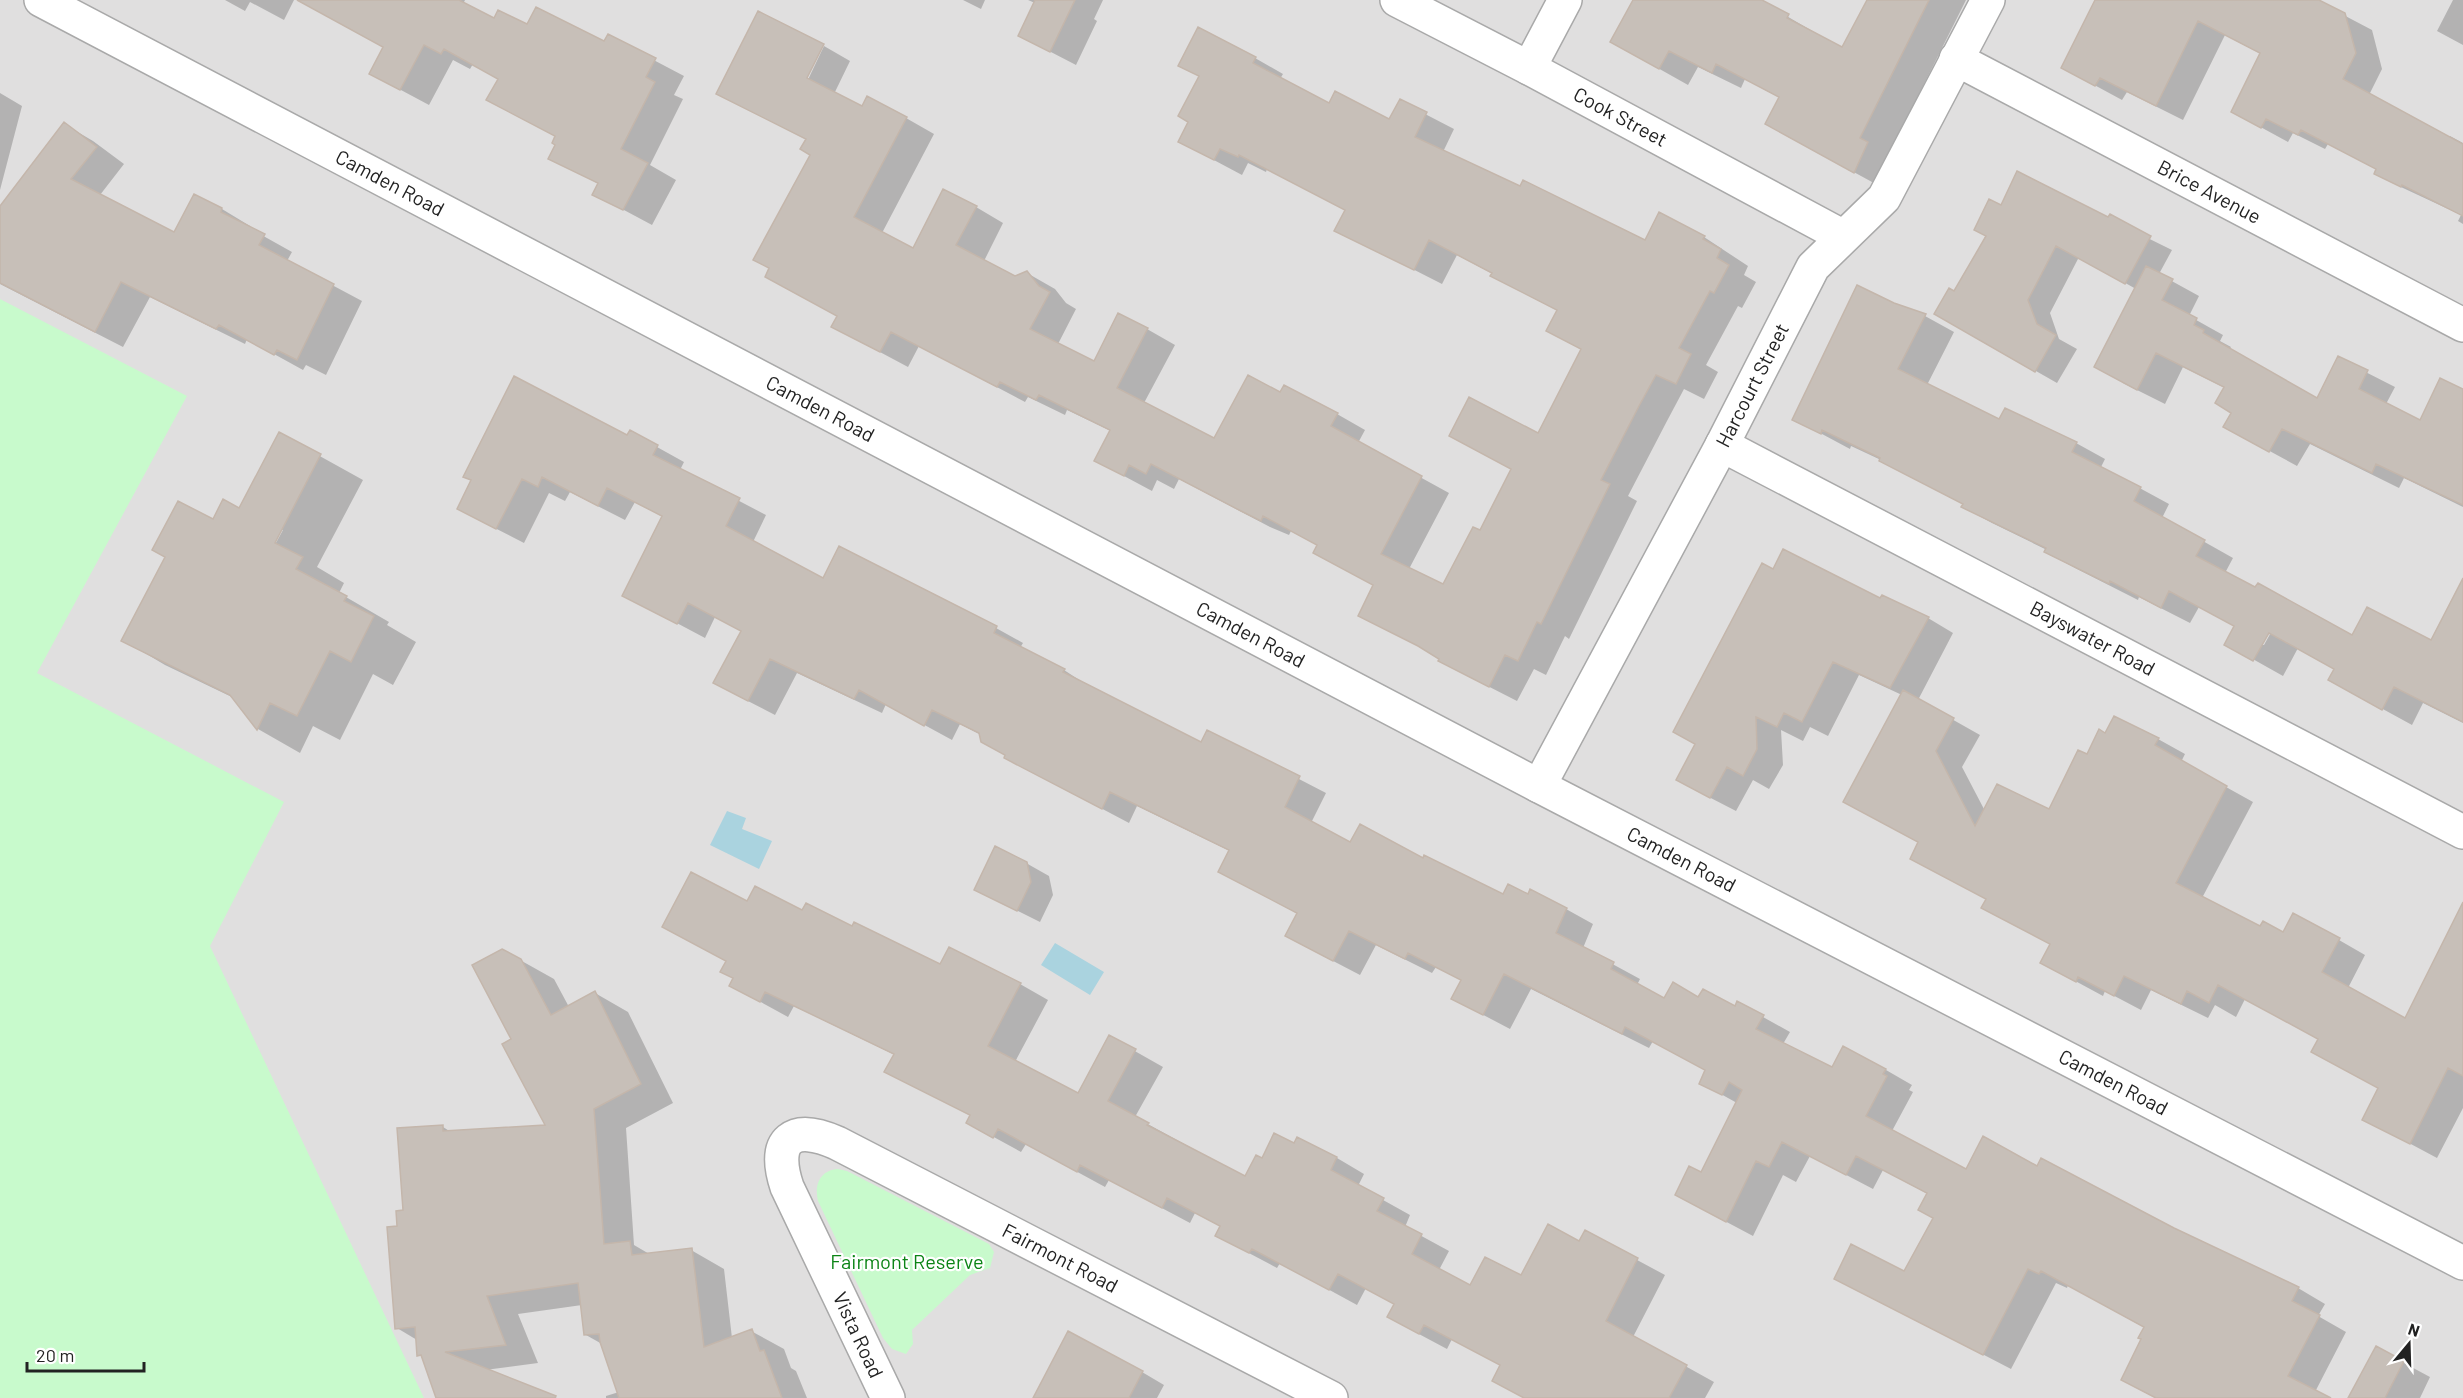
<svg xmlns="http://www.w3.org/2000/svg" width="2463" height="1398" viewBox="0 0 2463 1398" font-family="Barlow,sans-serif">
<rect width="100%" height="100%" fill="#f2efe9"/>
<path fill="#e0dfdf" d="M 0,0 L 2463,0 L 2463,1398 L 0,1398 Z"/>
<path fill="#c8facc" d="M 0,299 L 187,396 L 37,673 L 284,802 L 210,946 L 424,1398 L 0,1398 Z
M 838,1169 L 847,1171 L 989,1244 L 994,1252 L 990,1268 L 970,1275 L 912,1330 L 913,1344 L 906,1354 L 892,1349 L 883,1338 L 818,1201 C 814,1185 820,1170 838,1169 Z"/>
<path fill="#aad3df" d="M 727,811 L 746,818 L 742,829 L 772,841 L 759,869 L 710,845 Z
M 1055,943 L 1104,972 L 1090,995 L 1041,965 Z"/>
<path fill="#0003" fill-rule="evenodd" d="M 225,0 L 294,0 L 284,20 L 250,2 L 245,11 Z
M 330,0 L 465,0 L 463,4 L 494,20 L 605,43 L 608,36 L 684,76 L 674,95 L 683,99 L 650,165 L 676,180 L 652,225 L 594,194 L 599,184 L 550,158 L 557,144 L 557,137 L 488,100 L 500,79 L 473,64 L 470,69 L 453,60 L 429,105 L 371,74 L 385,47 Z
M 963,0 L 985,0 L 981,9 Z
M 1028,0 L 1103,0 L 1094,19 L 1097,21 L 1076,65 L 1020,36 L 1035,3 Z
M 1635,0 L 1759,0 L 1843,49 L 1868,0 L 1966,0 L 1888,156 L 1883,188 L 1795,140 L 1780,98 L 1745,79 L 1741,88 L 1698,67 L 1688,85 L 1640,58 Z
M 2104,0 L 2315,0 L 2372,30 L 2382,69 L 2369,95 L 2449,138 L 2450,136 L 2463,143 L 2463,224 L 2458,221 L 2461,215 L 2403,188 L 2376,173 L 2378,170 L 2328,144 L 2325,149 L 2293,133 L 2288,142 L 2233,112 L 2261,54 L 2225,35 L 2183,120 L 2127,92 L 2122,100 L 2063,68 Z
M 2453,0 L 2463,0 L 2463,45 L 2437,31 Z
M 824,46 L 850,61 L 834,94 L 863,108 L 906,118 L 934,134 L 882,233 L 913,250 L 976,207 L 1003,223 L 984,261 L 1015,278 L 1027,273 L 1055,289 L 1066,303 L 1076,309 L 1058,344 L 1095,363 L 1147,329 L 1175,345 L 1144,403 L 1215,440 L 1281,394 L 1337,414 L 1365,430 L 1358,443 L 1449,493 L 1409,569 L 1443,586 L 1481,533 L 1539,435 L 1582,350 L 1548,331 L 1558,311 L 1520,291 L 1492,276 L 1493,274 L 1457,255 L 1442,284 L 1336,230 L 1346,210 L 1267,169 L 1266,172 L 1248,163 L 1242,175 L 1180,142 L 1190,122 L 1200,77 L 1180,65 L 1255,58 L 1283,74 L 1280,79 L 1330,105 L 1390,121 L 1400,101 L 1454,129 L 1443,152 L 1646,242 L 1704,237 L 1748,266 L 1744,275 L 1756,282 L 1742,308 L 1738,306 L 1706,365 L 1718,372 L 1704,399 L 1684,389 L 1667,421 L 1628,496 L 1637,501 L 1569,639 L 1565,636 L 1546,675 L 1534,669 L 1517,701 L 1468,676 L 1440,660 L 1439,657 L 1359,615 L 1374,585 L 1319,545 L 1291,531 L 1289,535 L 1270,527 L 1179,479 L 1174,489 L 1157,480 L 1152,491 L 1096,461 L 1111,431 L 1067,410 L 1065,415 L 1028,397 L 1025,402 L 919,346 L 908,367 L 833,327 L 839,316 L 811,154 L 807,140 L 718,94 L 805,86 Z
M 0,93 L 22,106 L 0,190 Z
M 64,124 L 93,141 L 124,164 L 100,195 L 175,234 L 194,196 L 222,209 L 250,226 L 249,228 L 292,252 L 287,261 L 362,301 L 326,375 L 306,365 L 303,370 L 247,339 L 245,344 L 150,297 L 123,347 L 0,284 L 0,230 Z
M 2001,207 L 2109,219 L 2172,250 L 2159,274 L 2199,296 L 2189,316 L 2223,335 L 2220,341 L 2231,347 L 2229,350 L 2317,400 L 2338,358 L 2395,387 L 2386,404 L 2421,422 L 2463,391 L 2463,507 L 2404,478 L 2399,488 L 2310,444 L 2297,466 L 2253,442 L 2233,412 L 2225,388 L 2183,367 L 2165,404 L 2123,383 L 2136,289 L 2079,257 L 2050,313 L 2059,339 L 2077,349 L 2057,383 L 1936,314 L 1955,293 Z
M 1893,305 L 1925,316 L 1954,332 L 1927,385 L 2000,421 L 2076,443 L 2105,459 L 2101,467 L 2169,504 L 2162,518 L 2233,558 L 2225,573 L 2353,637 L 2431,642 L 2463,617 L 2463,723 L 2423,703 L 2412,725 L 2359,696 L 2336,669 L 2298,648 L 2283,676 L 2226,644 L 2235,626 L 2199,607 L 2190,623 L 2139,597 L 2138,600 L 2075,568 L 2046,552 L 2047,550 L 1992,523 L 1963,507 L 1964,505 L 1881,460 L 1851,446 L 1850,449 L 1794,419 ZM 2271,626 L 2274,627 L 2264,645 L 2261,645 Z
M 630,432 L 684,462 L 680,470 L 766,515 L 753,542 L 823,580 L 839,548 L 996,628 L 1023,643 L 1020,648 L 1064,670 L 1090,687 L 1202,744 L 1208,732 L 1326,793 L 1311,823 L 1350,844 L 1423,860 L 1504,896 L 1528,896 L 1566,909 L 1593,924 L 1583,948 L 1640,979 L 1637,985 L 1665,1000 L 1699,999 L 1763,1017 L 1790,1032 L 1783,1044 L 1833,1069 L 1844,1048 L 1886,1070 L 1912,1085 L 1909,1090 L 1913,1092 L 1892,1131 L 1967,1171 L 2038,1168 L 2298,1288 L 2325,1304 L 2318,1316 L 2346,1332 L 2315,1392 L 2327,1398 L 2155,1398 L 2122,1380 L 2143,1339 L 2145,1328 L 2068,1285 L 2067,1288 L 2056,1283 L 2011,1369 L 1836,1278 L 1905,1273 L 1934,1218 L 1928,1194 L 1883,1170 L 1873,1189 L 1810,1156 L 1796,1182 L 1783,1175 L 1753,1236 L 1704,1210 L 1702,1174 L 1737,1103 L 1701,1083 L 1707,1070 L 1653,1041 L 1649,1048 L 1531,989 L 1510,1029 L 1453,999 L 1463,981 L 1436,967 L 1432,973 L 1376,945 L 1360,975 L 1314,951 L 1298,914 L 1220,871 L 1230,851 L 1137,806 L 1129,823 L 1006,758 L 1007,755 L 981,735 L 960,724 L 952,740 L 886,704 L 882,713 L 797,673 L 775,715 L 742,698 L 715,683 L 743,631 L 715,617 L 705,638 L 624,595 L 663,517 L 635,502 L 625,520 L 570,492 L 565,501 L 549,493 L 524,543 L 485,523 L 472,481 L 465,476 L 627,437 Z
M 280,434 L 363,480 L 317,567 L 344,583 L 339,593 L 389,622 L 387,625 L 416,642 L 393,685 L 373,674 L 340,740 L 313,726 L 300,753 L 258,729 L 236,699 L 165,665 L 123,640 L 213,521 L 240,510 ZM 280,530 L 283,530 L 272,550 Z
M 1774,571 L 1880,600 L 1928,618 L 1953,633 L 1918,700 L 1980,735 L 1962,767 L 1985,811 L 2050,811 L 2087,756 L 2106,735 L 2158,739 L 2185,754 L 2181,762 L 2253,802 L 2202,898 L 2261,928 L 2283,934 L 2339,940 L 2365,955 L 2348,988 L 2406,1020 L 2463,919 L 2463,1108 L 2437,1158 L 2364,1119 L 2379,1088 L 2320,1039 L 2245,999 L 2236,1017 L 2215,1005 L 2208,1018 L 2151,990 L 2141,1010 L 2105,991 L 2103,996 L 2042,963 L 2051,945 L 1987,899 L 1902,695 L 1859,675 L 1828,736 L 1810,727 L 1803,741 L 1781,730 L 1783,765 L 1769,789 L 1753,780 L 1736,811 L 1703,794 L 1697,744 Z
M 1026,863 L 1049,876 L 1053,895 L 1040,922 L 976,890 Z
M 748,903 L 803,912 L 853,928 L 941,966 L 1020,984 L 1048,1000 L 1015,1062 L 1079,1095 L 1110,1037 L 1163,1067 L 1135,1117 L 1246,1178 L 1263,1160 L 1295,1145 L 1298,1139 L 1337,1158 L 1364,1174 L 1358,1186 L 1410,1215 L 1405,1227 L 1449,1251 L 1439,1270 L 1471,1287 L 1522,1277 L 1580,1243 L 1585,1232 L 1665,1275 L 1633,1337 L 1714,1382 L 1705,1398 L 1524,1398 L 1502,1365 L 1452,1339 L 1447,1349 L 1417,1333 L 1396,1304 L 1366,1288 L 1357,1305 L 1280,1263 L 1277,1268 L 1245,1251 L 1217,1236 L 1222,1227 L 1195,1213 L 1190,1223 L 1109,1180 L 1105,1187 L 1026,1144 L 1021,1152 L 968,1123 L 971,1116 L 886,1071 L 895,1055 L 794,1006 L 788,1017 L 759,1001 L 735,979 L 727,961 Z
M 520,960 L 554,979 L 569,1007 L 595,993 L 628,1012 L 673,1103 L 626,1128 L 634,1245 L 651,1255 L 691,1250 L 724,1269 L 732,1338 L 751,1331 L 784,1349 L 791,1368 L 796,1371 L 807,1398 L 606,1398 L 606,1396 L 619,1392 L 602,1344 L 586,1335 L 582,1305 L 518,1314 L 538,1363 L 485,1370 L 557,1398 L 438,1398 L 423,1357 L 419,1355 L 417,1340 L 397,1328 L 398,1228 L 443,1127 L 451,1132 L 548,1126 L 513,1040 Z
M 2376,1348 L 2430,1377 L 2420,1398 L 2350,1398 Z
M 1142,1372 L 1164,1385 L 1157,1398 L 1035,1398 Z"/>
<path fill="#c7bfb8" stroke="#c4b6ab" stroke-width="1.5" d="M 297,0 L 459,0 L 494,18 L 498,10 L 527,24 L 536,7 L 604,41 L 608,34 L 656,58 L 646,77 L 655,82 L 621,149 L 648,163 L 623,210 L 592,195 L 598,183 L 548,159 L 555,145 L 552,143 L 555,136 L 486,100 L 498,79 L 444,49 L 441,54 L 424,45 L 400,90 L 369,74 L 383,47 Z
M 1035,0 L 1075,0 L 1050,52 L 1018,36 Z
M 1633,0 L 1762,0 L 1789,14 L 1787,18 L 1842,47 L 1867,0 L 1929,0 L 1860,138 L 1868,142 L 1854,173 L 1765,124 L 1779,97 L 1716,64 L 1712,73 L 1669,51 L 1659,69 L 1610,42 Z
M 2095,0 L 2319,0 L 2345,13 L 2356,53 L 2343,79 L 2463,144 L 2463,216 L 2402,185 L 2401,187 L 2374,174 L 2376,169 L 2301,130 L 2298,135 L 2266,119 L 2261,128 L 2231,112 L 2260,53 L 2198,21 L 2156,106 L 2100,78 L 2095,86 L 2061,68 Z
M 758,11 L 824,44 L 807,78 L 862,106 L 867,96 L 907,117 L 854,217 L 913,248 L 943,189 L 977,206 L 956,245 L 1015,276 L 1027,271 L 1039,286 L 1050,292 L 1030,329 L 1094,361 L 1118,313 L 1148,328 L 1117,388 L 1214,438 L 1248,375 L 1280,392 L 1284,385 L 1338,413 L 1331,426 L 1422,476 L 1381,554 L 1443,584 L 1473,527 L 1480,530 L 1511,469 L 1449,436 L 1469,397 L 1538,433 L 1581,349 L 1546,331 L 1557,310 L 1490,276 L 1492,273 L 1429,240 L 1414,270 L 1334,231 L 1345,210 L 1239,155 L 1238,157 L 1220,149 L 1214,160 L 1178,142 L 1188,122 L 1178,116 L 1199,76 L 1178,66 L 1198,27 L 1256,57 L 1253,63 L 1329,103 L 1335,91 L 1389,119 L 1400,99 L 1427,112 L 1415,137 L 1520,186 L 1523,180 L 1645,240 L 1659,212 L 1705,236 L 1703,239 L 1721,249 L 1717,258 L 1729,265 L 1714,293 L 1710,291 L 1679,348 L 1691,354 L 1676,384 L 1656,375 L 1639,406 L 1601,480 L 1610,484 L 1541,624 L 1537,622 L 1518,661 L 1505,655 L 1489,687 L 1438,661 L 1439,659 L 1418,646 L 1358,616 L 1373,585 L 1313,553 L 1317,545 L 1263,516 L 1261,521 L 1241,511 L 1151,464 L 1146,474 L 1129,465 L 1124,476 L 1094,461 L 1110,430 L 1039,395 L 1036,400 L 1000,382 L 997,387 L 891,332 L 880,352 L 831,327 L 837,316 L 765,277 L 769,268 L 753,260 L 810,155 L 800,149 L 806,139 L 716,94 Z
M 64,122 L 97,147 L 71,179 L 174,232 L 194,194 L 222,208 L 221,212 L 265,234 L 259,245 L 334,284 L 297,360 L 277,350 L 274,355 L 219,325 L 216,329 L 121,282 L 95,332 L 0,283 L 0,206 Z
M 2017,171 L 2108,217 L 2110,214 L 2151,236 L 2125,284 L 2056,246 L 2028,300 L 2037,324 L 2056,335 L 2035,372 L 1934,314 L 1949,288 L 1954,291 L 1986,236 L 1974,230 L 1989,199 L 2001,205 Z
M 2146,266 L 2173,279 L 2162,300 L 2197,318 L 2194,325 L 2204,330 L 2203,333 L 2317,398 L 2338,356 L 2368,370 L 2359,389 L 2420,420 L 2440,378 L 2463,389 L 2463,505 L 2376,464 L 2372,473 L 2282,429 L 2269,452 L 2223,427 L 2231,413 L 2215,403 L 2224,387 L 2156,353 L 2137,390 L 2094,367 Z
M 1857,285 L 1894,303 L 1926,314 L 1898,369 L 1999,419 L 2005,408 L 2077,442 L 2072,452 L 2141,487 L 2134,501 L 2205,540 L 2196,556 L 2255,587 L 2258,583 L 2352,635 L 2367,607 L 2431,640 L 2463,578 L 2463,722 L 2394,687 L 2382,710 L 2328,680 L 2334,669 L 2269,633 L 2253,661 L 2224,645 L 2234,626 L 2169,591 L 2161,608 L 2110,581 L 2109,584 L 2044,552 L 2046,548 L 1961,507 L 1963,504 L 1879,461 L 1880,458 L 1822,430 L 1821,434 L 1792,420 Z
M 514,376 L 627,435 L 630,430 L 658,445 L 653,455 L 740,498 L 726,526 L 823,578 L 839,546 L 997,626 L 994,633 L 1065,669 L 1063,672 L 1201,742 L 1207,730 L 1300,776 L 1285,807 L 1350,842 L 1360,824 L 1423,858 L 1424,855 L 1503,894 L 1508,884 L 1528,894 L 1530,889 L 1567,908 L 1556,933 L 1614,962 L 1611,969 L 1664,998 L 1673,982 L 1698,997 L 1703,989 L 1735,1006 L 1737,1001 L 1764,1015 L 1756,1029 L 1832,1067 L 1843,1046 L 1886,1069 L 1883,1074 L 1887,1076 L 1866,1116 L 1966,1169 L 1983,1136 L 2037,1166 L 2041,1158 L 2174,1228 L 2299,1287 L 2292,1301 L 2320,1315 L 2288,1376 L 2331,1398 L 2156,1398 L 2121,1380 L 2141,1339 L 2138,1338 L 2144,1327 L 2041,1271 L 2039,1274 L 2028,1269 L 1983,1355 L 1834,1279 L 1851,1244 L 1904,1271 L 1933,1218 L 1918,1210 L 1927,1193 L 1856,1156 L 1846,1175 L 1782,1142 L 1769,1167 L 1756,1161 L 1726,1222 L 1675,1195 L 1689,1166 L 1701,1172 L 1742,1090 L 1729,1082 L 1722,1095 L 1699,1084 L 1705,1070 L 1625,1027 L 1622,1034 L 1504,974 L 1483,1015 L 1451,999 L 1461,980 L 1408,953 L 1405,959 L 1349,931 L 1333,961 L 1285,936 L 1297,913 L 1218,872 L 1229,850 L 1110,792 L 1102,809 L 1004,758 L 1005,755 L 981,742 L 979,733 L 932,710 L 924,726 L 859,690 L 854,699 L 770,659 L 748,701 L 713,683 L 741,631 L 688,603 L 677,624 L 622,596 L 662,516 L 607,488 L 598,506 L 542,477 L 538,487 L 522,479 L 496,529 L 457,509 L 471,480 L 463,477 Z
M 279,432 L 321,454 L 275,543 L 303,557 L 296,569 L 347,596 L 344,601 L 374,616 L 351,662 L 330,651 L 297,716 L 270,703 L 257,730 L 230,695 L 121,641 L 165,557 L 152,550 L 178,501 L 213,519 L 223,499 L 239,508 Z
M 1783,549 L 1880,598 L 1882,595 L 1929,617 L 1890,688 L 1833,662 L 1802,722 L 1784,713 L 1777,727 L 1756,717 L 1757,749 L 1743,776 L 1727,767 L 1710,798 L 1676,780 L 1695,744 L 1673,732 L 1762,563 L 1773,569 Z
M 1903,690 L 1954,718 L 1936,751 L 1975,826 L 1997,784 L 2049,809 L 2078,750 L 2087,754 L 2099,729 L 2105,733 L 2114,716 L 2159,738 L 2155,745 L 2227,786 L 2176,883 L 2260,926 L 2263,921 L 2283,932 L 2293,913 L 2340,938 L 2322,972 L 2405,1018 L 2463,902 L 2463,1076 L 2448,1068 L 2410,1144 L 2362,1120 L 2378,1088 L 2311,1052 L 2318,1039 L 2218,985 L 2209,1003 L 2187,991 L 2181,1004 L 2124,976 L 2114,996 L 2078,977 L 2076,982 L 2040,963 L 2050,944 L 1981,908 L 1986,899 L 1910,859 L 1918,842 L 1843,802 Z
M 995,846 L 1027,862 L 1031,882 L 1017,911 L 974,890 Z
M 691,872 L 747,901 L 755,886 L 802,910 L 806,903 L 852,926 L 854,922 L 940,964 L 949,947 L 1021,983 L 988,1046 L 1078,1093 L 1109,1035 L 1136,1049 L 1108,1101 L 1149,1123 L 1147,1125 L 1245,1176 L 1256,1155 L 1262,1158 L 1274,1133 L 1294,1143 L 1297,1137 L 1337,1157 L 1331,1170 L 1384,1198 L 1377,1211 L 1422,1234 L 1412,1254 L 1470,1285 L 1485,1257 L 1521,1275 L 1548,1224 L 1579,1241 L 1585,1230 L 1638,1258 L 1606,1321 L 1687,1365 L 1669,1398 L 1524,1398 L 1492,1381 L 1500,1365 L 1424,1325 L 1419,1334 L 1387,1317 L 1394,1304 L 1338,1274 L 1329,1290 L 1252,1249 L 1249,1253 L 1215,1236 L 1220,1226 L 1167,1198 L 1162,1208 L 1080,1165 L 1077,1172 L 998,1129 L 993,1138 L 966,1123 L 970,1115 L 884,1072 L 894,1054 L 765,992 L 760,1002 L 729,986 L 733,978 L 720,972 L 726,961 L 662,927 Z
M 502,949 L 521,959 L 551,1015 L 595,991 L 641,1084 L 594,1109 L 604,1244 L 630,1241 L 632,1255 L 692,1248 L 704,1347 L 752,1329 L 760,1351 L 764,1350 L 782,1398 L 619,1398 L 600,1342 L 599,1334 L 584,1335 L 578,1283 L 487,1296 L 506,1345 L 445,1352 L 556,1396 L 555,1398 L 436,1398 L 421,1355 L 417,1356 L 415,1327 L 395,1329 L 387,1227 L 397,1226 L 396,1211 L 403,1210 L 397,1128 L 443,1125 L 443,1131 L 545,1125 L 502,1044 L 511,1039 L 472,965 Z
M 1068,1331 L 1143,1371 L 1129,1398 L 1033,1398 Z
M 2376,1346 L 2404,1361 L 2385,1398 L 2348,1398 Z"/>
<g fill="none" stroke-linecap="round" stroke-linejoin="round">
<defs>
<g id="minor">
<path id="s1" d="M 1397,0 L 1529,68 L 1842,236"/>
<path id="s2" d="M 1956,59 L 2463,325"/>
<path d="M 1529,68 L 1565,0"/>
<path id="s3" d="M 1722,445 L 2463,832"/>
<path id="s4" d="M 1539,786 L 1722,445 L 1813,267 L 1884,198 L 1988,0"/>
<path id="s5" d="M 888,1398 L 787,1187 C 771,1139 793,1123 837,1143 L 1331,1398"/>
</g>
<g id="tertiary">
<path id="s6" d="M 41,0 L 1539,786 L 2463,1263"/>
</g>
</defs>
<use href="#minor" stroke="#a9a9a9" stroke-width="36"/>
<use href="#tertiary" stroke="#a9a9a9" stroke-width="36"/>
<use href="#minor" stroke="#fff" stroke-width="33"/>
<use href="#tertiary" stroke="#fff" stroke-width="33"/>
</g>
<g text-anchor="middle" stroke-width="4.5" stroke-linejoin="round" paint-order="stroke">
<g font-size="20" fill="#222" stroke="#fff">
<text dy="7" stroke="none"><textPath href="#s1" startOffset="252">Cook Street</textPath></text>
<text dy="7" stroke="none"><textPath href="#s6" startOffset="394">Camden Road</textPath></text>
<text dy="7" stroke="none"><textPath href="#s2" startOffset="286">Brice Avenue</textPath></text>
<text dy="7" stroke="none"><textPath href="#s4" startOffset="454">Harcourt Street</textPath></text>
<text dy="7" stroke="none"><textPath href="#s6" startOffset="880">Camden Road</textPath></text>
<text dy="7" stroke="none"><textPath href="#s6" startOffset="1366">Camden Road</textPath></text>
<text dy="7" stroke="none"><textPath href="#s3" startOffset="418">Bayswater Road</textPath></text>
<text dy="7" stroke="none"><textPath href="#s6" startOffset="1852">Camden Road</textPath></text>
<text dy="7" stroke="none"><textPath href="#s6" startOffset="2338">Camden Road</textPath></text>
<text dy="7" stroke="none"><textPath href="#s5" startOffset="585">Fairmont Road</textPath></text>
<text transform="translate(858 1335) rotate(65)" y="7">Vista Road</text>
</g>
<g font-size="20" fill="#0c8416" stroke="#fff">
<text x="907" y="1269">Fairmont Reserve</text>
</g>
</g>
<g transform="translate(2409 1344) rotate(19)" stroke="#ffffff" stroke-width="4.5" paint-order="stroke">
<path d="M0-4.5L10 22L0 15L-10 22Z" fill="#222222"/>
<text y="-9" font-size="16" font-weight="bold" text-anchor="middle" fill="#222222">N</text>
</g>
<path d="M27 1362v9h117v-9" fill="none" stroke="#222222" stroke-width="3"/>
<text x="36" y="1362" font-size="18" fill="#222222" stroke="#ffffff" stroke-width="4.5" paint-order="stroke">20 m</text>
</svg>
